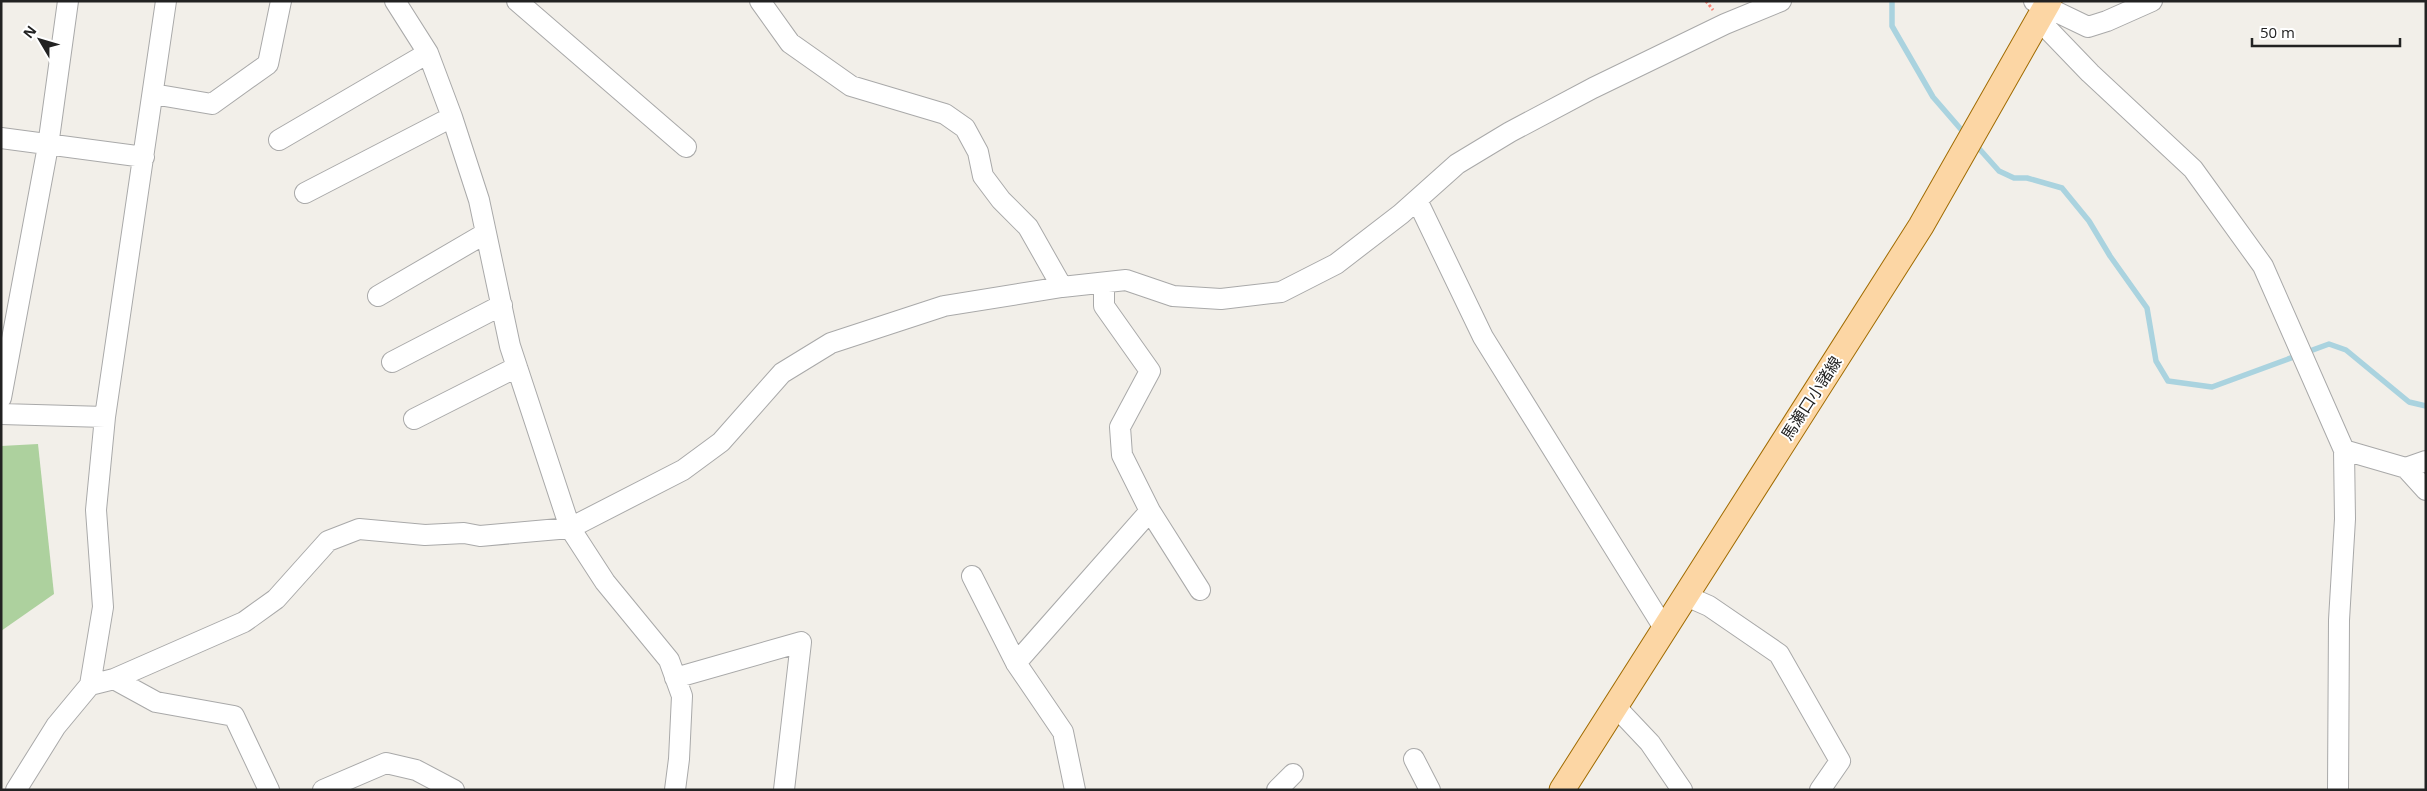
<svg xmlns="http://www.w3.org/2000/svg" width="2427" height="791" viewBox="0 0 2427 791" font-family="'Open Sans','Noto Sans JP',sans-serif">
<rect width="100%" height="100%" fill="#f2efe9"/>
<path fill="#add19e" d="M 38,444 L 54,594 L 1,631 L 1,446 Z"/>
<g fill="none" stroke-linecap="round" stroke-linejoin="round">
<path stroke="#aad3df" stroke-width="5.5" d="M 1892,1 L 1892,26 L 1933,97 L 1965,134
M 1975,144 L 1999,171 L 2014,178 L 2027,178 L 2062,188 L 2089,221 L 2110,256 L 2147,308 L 2156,361 L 2168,381 L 2212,387 L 2329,344 L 2346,350 L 2409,402 L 2426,406"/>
<defs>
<path id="minor" d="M 395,1 L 428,53 L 452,117 L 479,200 L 510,346 L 570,528 L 605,582 L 669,660 L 682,696 L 679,759 L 675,790
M 517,1 L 686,147
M 760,1 L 790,43 L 851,86 L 945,114 L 965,128 L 978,152 L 983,176 L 1001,200 L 1028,227 L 1062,287
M 2034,1 L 2088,27 L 2107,21 L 2152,1
M 2038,19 L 2090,73 L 2193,169 L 2263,266 L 2344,450 L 2345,519 L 2339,620 L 2338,790
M 153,94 L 212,104 L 268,64 L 281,1
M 1,138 L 144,157
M 279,140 L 428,53
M 305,193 L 452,117
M 1417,200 L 1483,337 L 1664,628
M 378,296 L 486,233
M 392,362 L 502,305
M 1,398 L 48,146 L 68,1
M 1,414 L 105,417
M 414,419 L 517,367
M 2344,450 L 2406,468 L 2426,461
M 2406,468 L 2426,490
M 1150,511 L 1200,590
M 972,576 L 1016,663 L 1063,732 L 1075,790
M 1684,595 L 1709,606 L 1779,654 L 1840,761 L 1820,790
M 1016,663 L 1150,511 L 1122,455 L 1120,427 L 1150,371 L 1104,306 L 1104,283
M 675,678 L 801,642 L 784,790
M 114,679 L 156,702 L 234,716 L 269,790
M 90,685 L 114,679 L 244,622 L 276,599 L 328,541 L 359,529 L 425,535 L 464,533 L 480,536 L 570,528 L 683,470 L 721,442 L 782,373 L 831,343 L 944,306 L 1062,287 L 1126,280 L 1173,296 L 1221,299 L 1281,292 L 1336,264 L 1401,214 L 1457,164 L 1510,132 L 1593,88 L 1725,24 L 1781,1
M 1615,706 L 1650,743 L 1682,790
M 1414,759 L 1430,790
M 16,790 L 56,726 L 90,685 L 103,607 L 96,510 L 105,417 L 166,1
M 323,790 L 386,763 L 416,770 L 454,790
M 1277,790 L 1293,774"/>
<path id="major" d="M 1562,790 L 1921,226 L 2049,1"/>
</defs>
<use href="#minor" stroke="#a9a9a9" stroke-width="22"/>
<use href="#major" stroke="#a06b00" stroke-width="27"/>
<path stroke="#fa8072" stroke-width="3" stroke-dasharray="2.5 2.5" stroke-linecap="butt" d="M 1706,1 L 1713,10"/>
<use href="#minor" stroke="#fff" stroke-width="20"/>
<use href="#major" stroke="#fcd6a4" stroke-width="25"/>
</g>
<g text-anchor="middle" stroke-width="4" stroke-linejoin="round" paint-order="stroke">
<g font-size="16" fill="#222" stroke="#fff">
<text transform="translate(1811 398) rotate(-57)" y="6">馬瀬口小諸線</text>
</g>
</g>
<rect width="2427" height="791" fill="none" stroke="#222222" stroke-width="5"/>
<g transform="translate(40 40) rotate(308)" stroke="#ffffff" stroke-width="4" paint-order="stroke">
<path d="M0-4L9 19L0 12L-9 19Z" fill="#222222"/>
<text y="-8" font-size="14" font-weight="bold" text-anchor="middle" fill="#222222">N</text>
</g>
<path d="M2252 38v8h148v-8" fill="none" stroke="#222222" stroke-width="2.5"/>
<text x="2260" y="38" font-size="15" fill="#222222" stroke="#ffffff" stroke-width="4" paint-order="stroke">50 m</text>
</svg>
